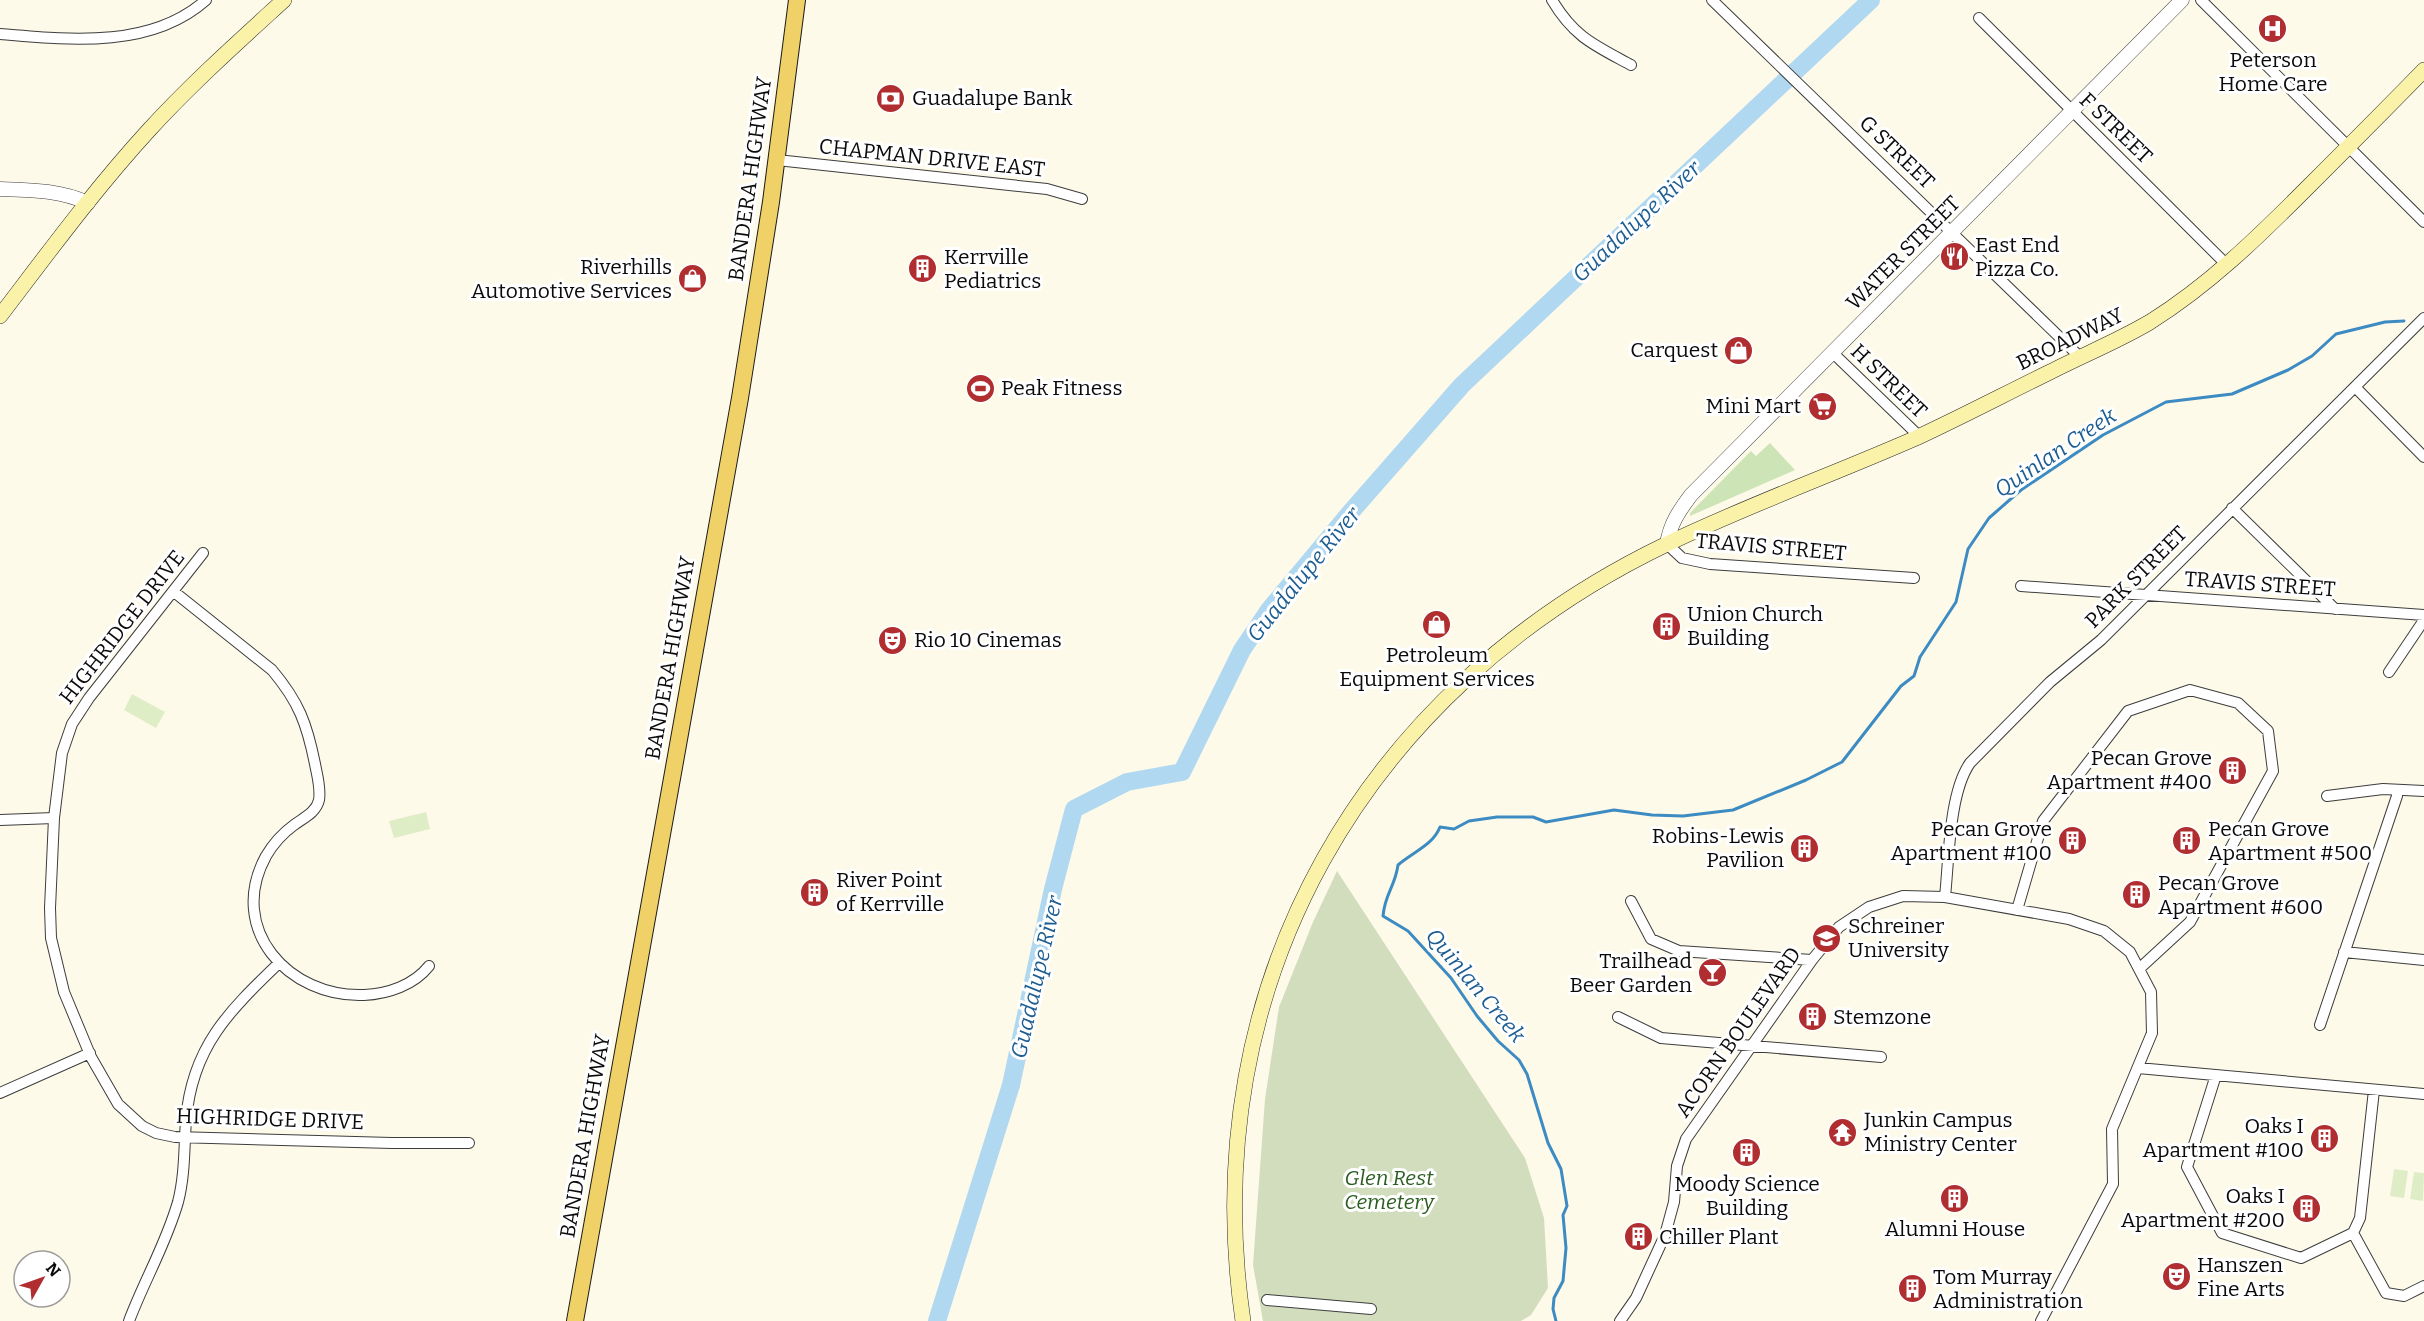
<svg xmlns="http://www.w3.org/2000/svg" width="2424" height="1321" viewBox="0 0 2424 1321" font-family="Bitter,serif">
<rect width="100%" height="100%" fill="#fefae9"/>
<path fill="#cde5b6" d="M 1770,443 L 1795,470 L 1690,516 L 1690,513 L 1751,451 L 1756,456 Z"/>
<path fill="#d2ddbd" d="M 1337,871 L 1525,1158 L 1544,1218 L 1548,1288 L 1531,1315 L 1521,1321 L 1263,1321 L 1253,1265 L 1265,1099 L 1279,1007 L 1313,922 Z"/>
<path fill="#dfedc7" d="M 132,694 L 165,712 L 156,728 L 124,710 Z
M 426,812 L 430,829 L 394,838 L 389,821 Z
M 2394,1169 L 2408,1171 L 2404,1198 L 2390,1196 Z
M 2414,1172 L 2424,1173 L 2423,1201 L 2410,1199 Z"/>
<g fill="none" stroke-linecap="round" stroke-linejoin="round">
<path stroke="#3d8bc3" stroke-width="3" d="M 1556,1321 L 1553,1309 L 1554,1298 L 1563,1281 L 1566,1248 L 1563,1215 L 1567,1206 L 1561,1169 L 1548,1143 L 1527,1074 L 1519,1060 L 1498,1041 L 1477,1016 L 1451,978 L 1408,931 L 1383,916 C 1385,893 1395,887 1398,865 C 1413,852 1433,845 1440,827 L 1454,829 L 1469,821 L 1497,817 L 1533,817 L 1546,822 L 1614,810 L 1652,815 L 1683,816 L 1733,810 L 1806,780 L 1842,762 L 1901,686 L 1914,676 L 1920,657 L 1956,602 L 1968,549 L 1989,518 L 2021,490 L 2103,435 L 2166,402 L 2232,394 L 2288,370 L 2312,356 L 2336,334 L 2385,322 L 2404,321"/>
<path stroke="#b1d8f1" stroke-width="18" d="M 937,1321 L 1011,1085 L 1053,889 L 1074,809 L 1127,782 L 1182,772 L 1242,650 L 1269,610 L 1349,514 L 1462,385 L 1871,0"/>
<defs>
<path id="minor" d="M 1552,0 C 1574,37 1594,45 1631,65
M 1712,0 L 2080,357
M 2201,0 L 2424,222
M 1979,18 L 2227,265
M 0,34 C 69,40 151,49 206,0
M 777,160 L 1047,189 L 1082,199
M 1833,353 L 1919,436
M 2356,388 L 2424,457
M 2232,508 L 2335,609
M 1667,544 L 1682,558 L 1710,564 L 1914,578
M 203,553 L 89,698 L 72,724 L 62,753 L 54,818 L 50,908 L 51,938 L 64,992 L 91,1057 L 118,1104 L 142,1126 L 156,1133 L 175,1137 L 392,1143 L 469,1143
M 2021,586 L 2424,615
M 173,591 L 272,670 C 299,702 307,724 315,764 C 317,775 321,788 319,800 C 316,813 303,818 294,825 C 283,833 273,844 266,856 C 226,929 289,998 364,995 C 388,994 414,985 429,966
M 2389,672 L 2424,620
M 2327,796 L 2383,789 L 2424,791
M 0,820 L 54,818
M 1945,897 C 1949,859 1949,793 1970,763 L 2050,682 L 2101,640 L 2424,318
M 1631,901 L 1651,939 L 1679,951 L 1812,960
M 2017,910 L 2043,821 L 2128,711 L 2190,690 L 2238,703 L 2268,731 L 2273,771 L 2190,922 L 2139,969
M 2344,952 L 2424,960
M 1618,1017 L 1661,1038 L 1881,1057
M 2320,1025 L 2397,796 L 2397,790
M 2138,1068 L 2424,1094
M 2216,1075 L 2187,1167 L 2222,1233 L 2301,1258 L 2353,1233 L 2386,1293 L 2404,1296 L 2424,1286
M 0,1093 L 90,1053
M 2353,1233 L 2360,1218 L 2374,1090
M 1267,1300 L 1371,1309
M 129,1321 C 144,1281 166,1244 178,1202 C 185,1175 184,1148 186,1120 C 192,1047 229,1011 279,963
M 1620,1321 L 1636,1298 L 1665,1235 L 1674,1202 L 1677,1166 L 1686,1139 L 1812,960 L 1839,927 L 1869,907 L 1903,896 L 1945,897 L 2069,919 L 2104,931 L 2130,952 L 2151,992 L 2152,1033 L 2112,1129 L 2113,1184 L 2041,1321"/>
<path id="tertiary" d="M 0,189 C 30,190 60,190 88,203
M 1667,544 C 1670,524 1679,511 1691,495 L 2182,0"/>
<path id="secondary" d="M 0,316 C 48,253 95,189 149,130 C 191,84 238,42 284,0
M 1243,1321 C 1194,984 1363,690 1667,544 C 1748,505 1834,474 1916,438 C 1961,417 2005,394 2050,372 C 2083,355 2118,341 2150,322 C 2209,285 2257,238 2306,189 C 2345,150 2385,110 2424,70"/>
<path id="primary" d="M 575,1321 L 740,398 L 771,202 L 797,0"/>
</defs>
<use href="#minor" stroke="#3d3d3d" stroke-width="12"/>
<use href="#tertiary" stroke="#3d3d3d" stroke-width="15"/>
<use href="#secondary" stroke="#2c2c2c" stroke-width="16"/>
<use href="#primary" stroke="#1b1b1b" stroke-width="18"/>
<use href="#minor" stroke="#fff" stroke-width="10"/>
<use href="#tertiary" stroke="#fff" stroke-width="14"/>
<use href="#secondary" stroke="#f9f2a8" stroke-width="15"/>
<use href="#primary" stroke="#efd167" stroke-width="16"/>
</g>
<defs>
<symbol id="hospital-disc" viewBox="-11 -11 22 22"><circle r="9.5" fill="#b02d30" stroke="#fff"/><path d="M-5-5h3v3.5h4V-5h3V5h-3V1.5h-4V5h-3Z" fill="#fff"/></symbol>
<symbol id="bank-disc" viewBox="-11 -11 22 22"><circle r="9.5" fill="#b02d30" stroke="#fff"/><path d="M-6-4H6V4H-6ZM0-2.3a2.3 2.3 0 1 0 0 4.6a2.3 2.3 0 1 0 0-4.6Z" fill="#fff"/></symbol>
<symbol id="restaurant-disc" viewBox="-11 -11 22 22"><circle r="9.5" fill="#b02d30" stroke="#fff"/><path d="M-5-6h1v4h1v-4h1v4h1v-4h1v5L-1.5 .5V6h-2V.5L-5-1ZM5-6V6H3V1.5H1.5Q1.5-4 5-6Z" fill="#fff"/></symbol>
<symbol id="building-disc" viewBox="-11 -11 22 22"><circle r="9.5" fill="#b02d30" stroke="#fff"/><path d="M-4-6H4V6H1V3H-1V6H-4ZM-2.5-4.3h1.7v1.8h-1.7ZM.8-4.3h1.7v1.8H.8ZM-2.5-1h1.7V.8h-1.7ZM.8-1h1.7V.8H.8Z" fill="#fff"/></symbol>
<symbol id="shop-disc" viewBox="-11 -11 22 22"><circle r="9.5" fill="#b02d30" stroke="#fff"/><path d="M-5-2.5h2.3a2.7 3.5 0 0 1 5.4 0H5L5.5 6h-11ZM-1.5-2.5h3a1.5 2.3 0 0 0-3 0Z" fill="#fff"/></symbol>
<symbol id="stadium-disc" viewBox="-11 -11 22 22"><circle r="9.5" fill="#b02d30" stroke="#fff"/><path d="M0-5a6.5 5 0 1 0 0 10a6.5 5 0 1 0 0-10ZM-3.5-1.8h7v3.6h-7Z" fill="#fff"/></symbol>
<symbol id="supermarket-disc" viewBox="-11 -11 22 22"><circle r="9.5" fill="#b02d30" stroke="#fff"/><path d="M-6-5.5h2.5l.6 2H6L4.5 2H-2.5L-4.4-4H-6ZM-1.5 3.2a1.3 1.3 0 1 0 .1 0ZM3 3.2a1.3 1.3 0 1 0 .1 0Z" fill="#fff"/></symbol>
<symbol id="theatre-disc" viewBox="-11 -11 22 22"><circle r="9.5" fill="#b02d30" stroke="#fff"/><path d="M-5-5.5Q0-4 5-5.5V0Q5 5 0 6Q-5 5-5 0ZM-3.3-2.5H-1v1.5H-3.3ZM1-2.5H3.3v1.5H1ZM-2.8 1Q0 5.5 2.8 1Z" fill="#fff"/></symbol>
<symbol id="university-disc" viewBox="-11 -11 22 22"><circle r="9.5" fill="#b02d30" stroke="#fff"/><path d="M0-5L7-2L0 1L-7-2ZM-4 1L0 2.5L4 1V4Q0 6-4 4Z" fill="#fff"/></symbol>
<symbol id="bar-disc" viewBox="-11 -11 22 22"><circle r="9.5" fill="#b02d30" stroke="#fff"/><path d="M-6-5H6L.8 .8V4.5H3.5V6h-7V4.5H-.8V.8Z" fill="#fff"/></symbol>
<symbol id="temple-disc" viewBox="-11 -11 22 22"><circle r="9.5" fill="#b02d30" stroke="#fff"/><path d="M0-6L5-2H3V0L6.5 2.5H4V6H1.5V3h-3V6H-4V2.5H-6.5L-3 0V-2H-5Z" fill="#fff"/></symbol>
</defs>
<g fill-rule="evenodd">
<use href="#hospital-disc" x="2256" y="12" width="33" height="33"/>
<use href="#bank-disc" x="874" y="82" width="33" height="33"/>
<use href="#restaurant-disc" x="1938" y="240" width="33" height="33"/>
<use href="#building-disc" x="906" y="252" width="33" height="33"/>
<use href="#shop-disc" x="676" y="262" width="33" height="33"/>
<use href="#shop-disc" x="1722" y="334" width="33" height="33"/>
<use href="#stadium-disc" x="964" y="372" width="33" height="33"/>
<use href="#supermarket-disc" x="1806" y="390" width="33" height="33"/>
<use href="#shop-disc" x="1420" y="608" width="33" height="33"/>
<use href="#building-disc" x="1650" y="610" width="33" height="33"/>
<use href="#theatre-disc" x="876" y="624" width="33" height="33"/>
<use href="#building-disc" x="2216" y="754" width="33" height="33"/>
<use href="#building-disc" x="2056" y="824" width="33" height="33"/>
<use href="#building-disc" x="2170" y="824" width="33" height="33"/>
<use href="#building-disc" x="1788" y="832" width="33" height="33"/>
<use href="#building-disc" x="798" y="876" width="33" height="33"/>
<use href="#building-disc" x="2120" y="878" width="33" height="33"/>
<use href="#university-disc" x="1810" y="922" width="33" height="33"/>
<use href="#bar-disc" x="1696" y="956" width="33" height="33"/>
<use href="#building-disc" x="1796" y="1000" width="33" height="33"/>
<use href="#temple-disc" x="1826" y="1116" width="33" height="33"/>
<use href="#building-disc" x="2308" y="1122" width="33" height="33"/>
<use href="#building-disc" x="1730" y="1136" width="33" height="33"/>
<use href="#building-disc" x="1938" y="1182" width="33" height="33"/>
<use href="#building-disc" x="2290" y="1192" width="33" height="33"/>
<use href="#building-disc" x="1622" y="1220" width="33" height="33"/>
<use href="#theatre-disc" x="2160" y="1260" width="33" height="33"/>
<use href="#building-disc" x="1896" y="1272" width="33" height="33"/>
</g>
<g text-anchor="middle" stroke-width="6" stroke-linejoin="round" paint-order="stroke">
<g font-size="21" fill="#0a0a0a" stroke="#fff" text-anchor="start">
<text x="2273" y="67" text-anchor="middle">Peterson<tspan x="2273" dy="24">Home Care</tspan></text>
<text x="912" y="105">Guadalupe Bank</text>
<text x="1975" y="252">East End<tspan x="1975" dy="24">Pizza Co.</tspan></text>
<text x="944" y="264">Kerrville<tspan x="944" dy="24">Pediatrics</tspan></text>
<text x="672" y="274" text-anchor="end">Riverhills<tspan x="672" dy="24">Automotive Services</tspan></text>
<text x="1718" y="357" text-anchor="end">Carquest</text>
<text x="1001" y="395">Peak Fitness</text>
<text x="1801" y="413" text-anchor="end">Mini Mart</text>
<text x="1687" y="621">Union Church<tspan x="1687" dy="24">Building</tspan></text>
<text x="914" y="647">Rio 10 Cinemas</text>
<text x="1437" y="662" text-anchor="middle">Petroleum<tspan x="1437" dy="24">Equipment Services</tspan></text>
<text x="2212" y="765" text-anchor="end">Pecan Grove<tspan x="2212" dy="24">Apartment #400</tspan></text>
<text x="2052" y="836" text-anchor="end">Pecan Grove<tspan x="2052" dy="24">Apartment #100</tspan></text>
<text x="2208" y="836">Pecan Grove<tspan x="2208" dy="24">Apartment #500</tspan></text>
<text x="1784" y="843" text-anchor="end">Robins-Lewis<tspan x="1784" dy="24">Pavilion</tspan></text>
<text x="836" y="887">River Point<tspan x="836" dy="24">of Kerrville</tspan></text>
<text x="2158" y="890">Pecan Grove<tspan x="2158" dy="24">Apartment #600</tspan></text>
<text x="1848" y="933">Schreiner<tspan x="1848" dy="24">University</tspan></text>
<text x="1692" y="968" text-anchor="end">Trailhead<tspan x="1692" dy="24">Beer Garden</tspan></text>
<text x="1833" y="1024">Stemzone</text>
<text x="1864" y="1127">Junkin Campus<tspan x="1864" dy="24">Ministry Center</tspan></text>
<text x="2304" y="1133" text-anchor="end">Oaks I<tspan x="2304" dy="24">Apartment #100</tspan></text>
<text x="1747" y="1191" text-anchor="middle">Moody Science<tspan x="1747" dy="24">Building</tspan></text>
<text x="2285" y="1203" text-anchor="end">Oaks I<tspan x="2285" dy="24">Apartment #200</tspan></text>
<text x="1955" y="1236" text-anchor="middle">Alumni House</text>
<text x="1659" y="1244">Chiller Plant</text>
<text x="2197" y="1272">Hanszen<tspan x="2197" dy="24">Fine Arts</tspan></text>
<text x="1933" y="1284">Tom Murray<tspan x="1933" dy="24">Administration</tspan></text>
</g>
<g font-size="21" fill="#0a0a0a" stroke="#fff">
<text transform="translate(2116 128) rotate(44)" y="7">F STREET</text>
<text transform="translate(1897 152) rotate(44)" y="7">G STREET</text>
<text transform="translate(932 158) rotate(6)" y="7">CHAPMAN DRIVE EAST</text>
<text transform="translate(750 179) rotate(-82)" y="7">BANDERA HIGHWAY</text>
<text transform="translate(1903 253) rotate(-45)" y="7">WATER STREET</text>
<text transform="translate(2070 339) rotate(-26)" y="7">BROADWAY</text>
<text transform="translate(1889 381) rotate(44)" y="7">H STREET</text>
<text transform="translate(1771 547) rotate(5)" y="7">TRAVIS STREET</text>
<text transform="translate(2136 577) rotate(-45)" y="7">PARK STREET</text>
<text transform="translate(2260 584) rotate(4)" y="7">TRAVIS STREET</text>
<text transform="translate(122 627) rotate(-52)" y="7">HIGHRIDGE DRIVE</text>
<text transform="translate(670 658) rotate(-80)" y="7">BANDERA HIGHWAY</text>
<text transform="translate(1738 1032) rotate(-55)" y="7">ACORN BOULEVARD</text>
<text transform="translate(270 1119) rotate(2)" y="7">HIGHRIDGE DRIVE</text>
<text transform="translate(585 1136) rotate(-80)" y="7">BANDERA HIGHWAY</text>
</g>
<g font-size="21" font-style="italic" fill="#2b5d20" stroke="#fff">
<text x="1389" y="1185">Glen Rest<tspan x="1389" dy="24">Cemetery</tspan></text>
</g>
<g font-size="22" font-style="italic" fill="#1d5d92" stroke="#fff">
<text transform="translate(1636 221) rotate(-43)" y="8">Guadalupe River</text>
<text transform="translate(2055 452) rotate(-34)" y="8">Quinlan Creek</text>
<text transform="translate(1303 574) rotate(-51)" y="8">Guadalupe River</text>
<text transform="translate(1036 977) rotate(-77)" y="8">Guadalupe River</text>
<text transform="translate(1476 985) rotate(50)" y="8">Quinlan Creek</text>
</g>
</g>
<g transform="translate(42 1279) rotate(50)"><circle r="28" fill="#ffffff" stroke="#9d9d9d" stroke-width="1.5"/>
<path d="M0-4.5L10 22L0 15L-10 22Z" fill="#b02d30"/>
<text y="-9" font-size="16" font-weight="bold" text-anchor="middle" fill="#0a0a0a">N</text>
</g>
</svg>
